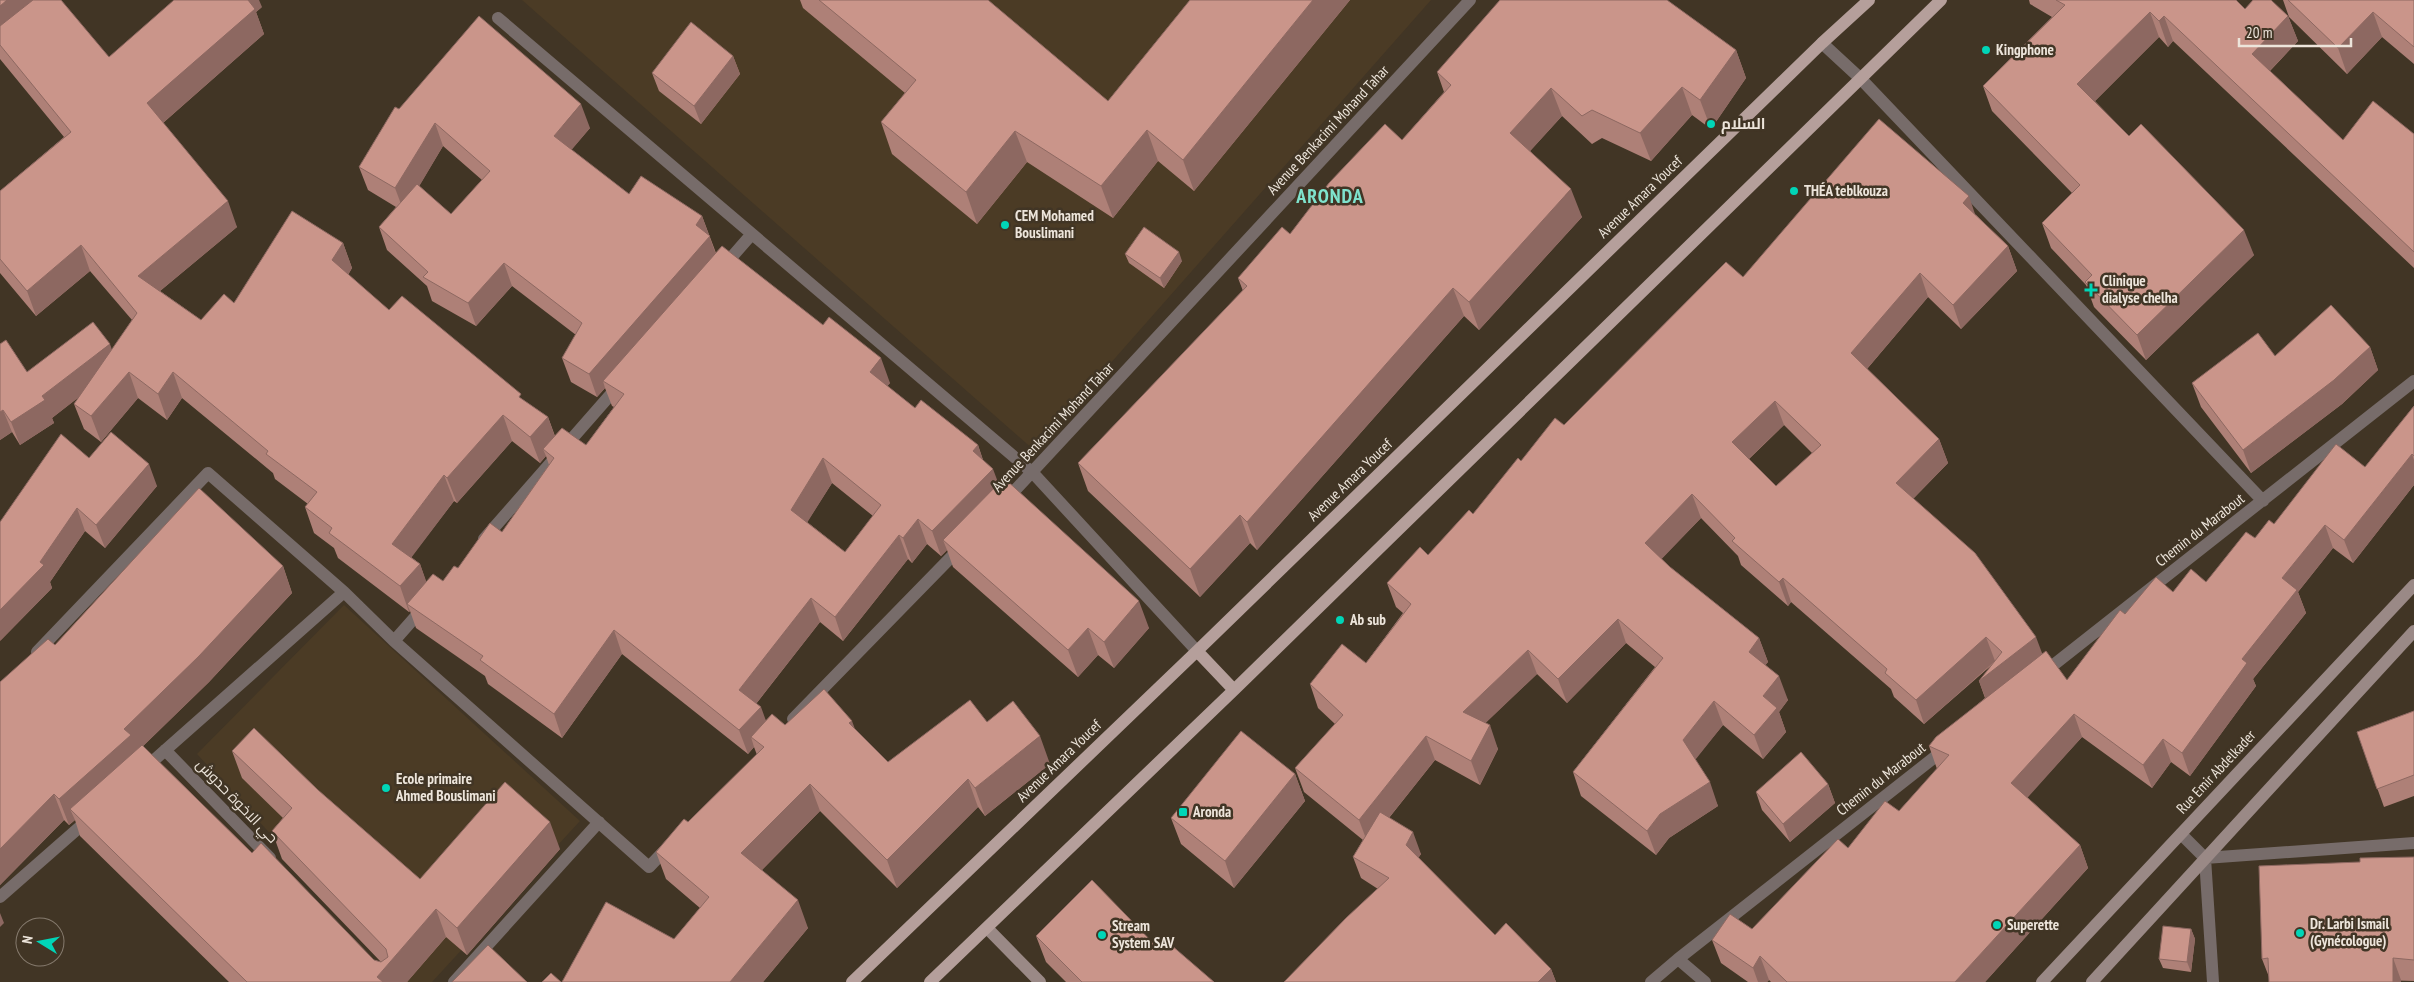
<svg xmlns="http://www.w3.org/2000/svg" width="2414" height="982" viewBox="0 0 2414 982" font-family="'PT Sans Narrow',Cairo,sans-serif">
<rect width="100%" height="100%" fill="#413525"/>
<path fill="#4b3b25" d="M 522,0 L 1431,0 L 1034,450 Z
M 344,605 L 580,821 L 432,982 L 407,982 L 197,754 Z"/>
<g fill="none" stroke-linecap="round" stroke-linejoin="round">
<path stroke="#776c6a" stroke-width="12" d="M 498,18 L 1033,473 L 1197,651
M 1822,43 L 1861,79 L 2263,501
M 723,267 L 751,235
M 1006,500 L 1470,0
M 484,539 L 619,385
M 394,641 L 424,607
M 37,652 L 208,473 L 344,592 L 394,641 L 649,867 L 669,846
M 2042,674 L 2414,381
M 793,719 L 961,547
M 165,750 L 270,858
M 144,769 L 344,592
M 2181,834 L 2205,858 L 2213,982
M 2205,858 L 2414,843
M 0,897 L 90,818
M 1678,959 L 1705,982
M 454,982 L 599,822
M 1651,982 L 1678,959 L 1945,749"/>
<path stroke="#9a8986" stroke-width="12" d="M 987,928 L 1040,982
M 2042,982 L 2414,585
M 2092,982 L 2414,631"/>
<path stroke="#b59f9b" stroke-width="12" d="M 1197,651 L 1234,690
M 852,982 L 1197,651 L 1822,43 L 1869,0
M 930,982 L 1234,690 L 1941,0"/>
</g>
<path fill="#ae8077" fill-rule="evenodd" d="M 0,0 L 109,57 L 262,7 L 256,12 L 264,34 L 163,123 L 237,227 L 160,291 L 201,320 L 343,243 L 352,268 L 348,275 L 389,310 L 523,400 L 548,417 L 555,436 L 586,445 L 614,407 L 612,406 L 605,388 L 597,397 L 571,382 L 562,358 L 576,335 L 512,286 L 476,326 L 432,301 L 427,286 L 387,250 L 379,227 L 396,207 L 368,190 L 359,167 L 399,109 L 590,128 L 571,150 L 629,194 L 702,216 L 716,253 L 890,383 L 887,386 L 915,408 L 978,445 L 983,460 L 998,484 L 1149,628 L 1114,668 L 1098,655 L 1078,677 L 953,567 L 947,550 L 941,556 L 927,544 L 912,563 L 908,559 L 843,641 L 820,622 L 756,704 L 766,721 L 785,725 L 855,729 L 888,762 L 987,722 L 1050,764 L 985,816 L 978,807 L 897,888 L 820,811 L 762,870 L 808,928 L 763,982 L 562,982 L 674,939 L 700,908 L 666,879 L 656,852 L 688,822 L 757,755 L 754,747 L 748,754 L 622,654 L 562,738 L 488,684 L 485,676 L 416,628 L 410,611 L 409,612 L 338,558 L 334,548 L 314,533 L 305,507 L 308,504 L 275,479 L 273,473 L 182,398 L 167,420 L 138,398 L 101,442 L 84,429 L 74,404 L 80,396 L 52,418 L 54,423 L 20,445 L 12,432 L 0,440 L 0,344 L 27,372 L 112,350 L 132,320 L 90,271 L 36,316 L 0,273 L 0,191 L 64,137 L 0,59 ZM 443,146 L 482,180 L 451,214 L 419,186 ZM 512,441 L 540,463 L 546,456 L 549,465 L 502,532 L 443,581 L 426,582 L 420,564 L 411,557 L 454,501 L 457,503 ZM 832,483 L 873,516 L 845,552 L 807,522 Z
M 800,0 L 988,0 L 1108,101 L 1190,0 L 1350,0 L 1194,191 L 1158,161 L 1113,218 L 1027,162 L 977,224 L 892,154 L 881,122 L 905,93 L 803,8 Z
M 2029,0 L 2236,0 L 2245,9 L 2288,16 L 2298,41 L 2270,71 L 2343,140 L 2414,134 L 2414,268 L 2173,41 L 2168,47 L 2159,37 L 2095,101 L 2129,136 L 2254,255 L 2146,360 L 2094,307 L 2086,285 L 2051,248 L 2042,223 L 2072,193 L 1992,111 L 1983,86 L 2052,17 L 2030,4 Z
M 2283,0 L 2414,0 L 2414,64 L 2382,37 L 2347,74 L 2289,17 Z
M 1736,50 L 1746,78 L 1711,129 L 1692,115 L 1651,161 L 1602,138 L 1592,144 L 1562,116 L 1530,151 L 1582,217 L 1479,330 L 1464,316 L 1257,550 L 1250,543 L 1200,597 L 1088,491 L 1078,463 L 1243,291 L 1238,278 L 1402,140 L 1444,92 L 1437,72 Z
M 733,56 L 740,74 L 701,124 L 659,91 L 652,73 Z
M 1976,215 L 2008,246 L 2017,271 L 1961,329 L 1928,297 L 1867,369 L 1939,439 L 1948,463 L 1913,499 L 2042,654 L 2067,680 L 2125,614 L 2173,592 L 2206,582 L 2255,538 L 2274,524 L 2365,467 L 2414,406 L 2414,485 L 2353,563 L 2333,548 L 2298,592 L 2306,613 L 2253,679 L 2256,686 L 2190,776 L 2171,762 L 2152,788 L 2082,737 L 2027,797 L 2080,845 L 2088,868 L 1985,982 L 1771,982 L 1769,980 L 1767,982 L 1748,982 L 1721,963 L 1712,940 L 1752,929 L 1848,848 L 1899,811 L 1937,769 L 1929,746 L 1985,698 L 1979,681 L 1994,663 L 1924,724 L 1894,697 L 1891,689 L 1791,602 L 1788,606 L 1741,565 L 1738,556 L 1701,518 L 1661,559 L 1670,567 L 1759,638 L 1768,662 L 1765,665 L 1788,700 L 1779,712 L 1786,732 L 1763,759 L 1723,725 L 1695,759 L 1718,806 L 1669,838 L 1656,855 L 1581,796 L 1573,772 L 1655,667 L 1626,643 L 1567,703 L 1537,674 L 1485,723 L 1498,749 L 1480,785 L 1435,760 L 1389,818 L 1421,854 L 1418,858 L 1495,935 L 1551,969 L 1556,982 L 1284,982 L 1378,889 L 1361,878 L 1353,857 L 1363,840 L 1304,792 L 1295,768 L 1335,724 L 1318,708 L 1310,684 L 1366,663 L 1403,613 L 1396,607 L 1387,583 L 1428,555 L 1473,514 L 1521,461 L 1743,277 ZM 1784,425 L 1812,453 L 1776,486 L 1749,459 Z
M 1125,254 L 1182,261 L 1164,288 L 1129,263 Z
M 2370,347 L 2378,370 L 2342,404 L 2251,473 L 2201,407 L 2192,383 L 2275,356 Z
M 89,458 L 157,486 L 105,548 L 85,531 L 50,582 L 52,588 L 0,641 Z
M 283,566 L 292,593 L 209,682 L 143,746 L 252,853 L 374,960 L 381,962 L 282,859 L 272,831 L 283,818 L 242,778 L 232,751 L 318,790 L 420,879 L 560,849 L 467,955 L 446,937 L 407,982 L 229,982 L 80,836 L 75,820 L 69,825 L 64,820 L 0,885 L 0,682 L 55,645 Z
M 2414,711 L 2414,796 L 2384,807 L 2357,732 Z
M 1295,774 L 1305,801 L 1234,888 L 1181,844 L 1171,818 Z
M 1828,784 L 1835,803 L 1790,842 L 1762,810 L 1756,792 Z
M 2414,857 L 2414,981 L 2269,977 L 2262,959 Z
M 2191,929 L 2195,939 L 2191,972 L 2163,968 L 2159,959 Z
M 1036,936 L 1156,946 L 1214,982 L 1066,982 L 1046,962 Z"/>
<path fill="#8d6861" d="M 7,0 L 48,0 L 0,39 L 0,6 Z
M 244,0 L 259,0 L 262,7 L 256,12 L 264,34 L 156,129 L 147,103 Z
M 1313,0 L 1350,0 L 1194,191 L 1183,160 Z
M 2150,12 L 2159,37 L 2087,109 L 2077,84 Z
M 2373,12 L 2382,37 L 2347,74 L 2338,48 Z
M 2164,16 L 2173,41 L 2168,47 L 2159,21 Z
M 2288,16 L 2298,41 L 2261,80 L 2252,54 Z
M 1736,50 L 1746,78 L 1711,129 L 1700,100 Z
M 733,56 L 740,74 L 701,124 L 694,106 Z
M 1682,87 L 1692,115 L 1651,161 L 1640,133 Z
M 1551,88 L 1562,116 L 1521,161 L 1510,133 Z
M 581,104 L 590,128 L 563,160 L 554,136 Z
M 435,123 L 443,146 L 404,212 L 395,188 Z
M 1147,130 L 1158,161 L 1113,218 L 1101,186 Z
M 1015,131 L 1027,162 L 977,224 L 966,192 Z
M 1571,189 L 1582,217 L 1479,330 L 1469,302 Z
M 1969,196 L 1977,220 L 1963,203 Z
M 228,201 L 237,227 L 148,301 L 138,276 Z
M 702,216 L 718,260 L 603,381 L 605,388 L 597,397 L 589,374 Z
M 2244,230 L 2254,255 L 2146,360 L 2137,335 Z
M 343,243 L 352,268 L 341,286 L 332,260 Z
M 81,245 L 90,271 L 36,316 L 27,291 Z
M 2008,246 L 2017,271 L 1961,329 L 1953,305 Z
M 1179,252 L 1182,261 L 1164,288 L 1160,278 Z
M 504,263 L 512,286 L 476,326 L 468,303 Z
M 1920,273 L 1928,297 L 1860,377 L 1851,353 Z
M 1453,288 L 1464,316 L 1257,550 L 1247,522 Z
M 110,344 L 118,367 L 52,418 L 54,423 L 20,445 L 11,422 L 42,396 Z
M 2370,347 L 2378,370 L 2342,404 L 2251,473 L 2243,450 Z
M 881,358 L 890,383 L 879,397 L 870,372 Z
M 129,372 L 138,398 L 101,442 L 91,416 Z
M 173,372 L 182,398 L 167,420 L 158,394 Z
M 1775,401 L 1784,425 L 1741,466 L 1732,442 Z
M 3,410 L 12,432 L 0,440 L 0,412 Z
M 503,415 L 512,441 L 457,503 L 447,478 Z
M 548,417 L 557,443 L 543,449 L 546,456 L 540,463 L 530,437 Z
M 1939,439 L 1948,463 L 1905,507 L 1896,483 Z
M 978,445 L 986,469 L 973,451 Z
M 2412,454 L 2414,460 L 2414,485 L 2353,563 L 2344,540 Z
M 823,458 L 832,483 L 800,534 L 791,510 Z
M 149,464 L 157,486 L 105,548 L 96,525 Z
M 993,469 L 1002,493 L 943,540 L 947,550 L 941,556 L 932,531 Z
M 444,475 L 454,501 L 402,570 L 392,544 Z
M 1692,494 L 1701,518 L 1654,567 L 1645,543 Z
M 77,508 L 85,531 L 50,582 L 52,588 L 0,641 L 0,610 L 40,562 Z
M 1240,515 L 1250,543 L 1200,597 L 1190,569 Z
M 918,519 L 927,544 L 912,563 L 903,538 Z
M 2325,525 L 2333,548 L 2298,592 L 2306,613 L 2253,679 L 2256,686 L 2190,776 L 2182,753 L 2282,578 Z
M 899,535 L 908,559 L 843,641 L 835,617 Z
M 420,564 L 429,589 L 407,604 L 410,611 L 409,612 L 400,586 Z
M 283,566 L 292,593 L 209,682 L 137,752 L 70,809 L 75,820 L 69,825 L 59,799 L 124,729 Z
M 1783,578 L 1791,602 L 1788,606 L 1779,582 Z
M 811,598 L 820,622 L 748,714 L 739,690 Z
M 1139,601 L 1149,628 L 1114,668 L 1104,642 Z
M 1618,619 L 1626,643 L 1567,703 L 1558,679 Z
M 1088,628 L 1098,655 L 1078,677 L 1068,650 Z
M 614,630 L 622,654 L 562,738 L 554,714 Z
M 1986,637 L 1995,661 L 1924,724 L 1916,700 Z
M 2036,637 L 2045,661 L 1988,705 L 1979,681 Z
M 1759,638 L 1768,662 L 1757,676 L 1749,652 Z
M 1528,650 L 1537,674 L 1472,736 L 1463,712 Z
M 1779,676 L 1788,700 L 1779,712 L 1786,732 L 1763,759 L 1754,735 L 1763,696 Z
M 1714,701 L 1723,725 L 1692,764 L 1683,740 Z
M 761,707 L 770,732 L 751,737 L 754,747 L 748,754 L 739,730 Z
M 2074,714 L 2082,737 L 2020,806 L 2011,783 Z
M 852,721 L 862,748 L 849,723 Z
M 1490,725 L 1498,749 L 1480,785 L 1471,761 Z
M 1040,736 L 1050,764 L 985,816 L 975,788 Z
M 1426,736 L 1435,760 L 1368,844 L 1359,820 Z
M 2163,739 L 2171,762 L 2152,788 L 2143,765 Z
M 1295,774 L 1305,801 L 1234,888 L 1225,861 Z
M 968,779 L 978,807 L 897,888 L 887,860 Z
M 1710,782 L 1718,806 L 1669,838 L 1656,855 L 1647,831 L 1660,814 Z
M 810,784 L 820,811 L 751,881 L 741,853 Z
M 1828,784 L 1835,803 L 1790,842 L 1783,824 Z
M 54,794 L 64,820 L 0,885 L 0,849 Z
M 550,822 L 560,849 L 467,955 L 457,928 Z
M 1413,832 L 1421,854 L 1413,866 L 1406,845 Z
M 2080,845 L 2088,868 L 1985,982 L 1955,982 Z
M 798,900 L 808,928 L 763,982 L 730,982 Z
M 436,909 L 446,937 L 407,982 L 379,982 L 377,977 Z
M 0,913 L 4,923 L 0,927 Z
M 2191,929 L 2195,939 L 2191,972 L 2187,962 Z
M 1760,956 L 1769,980 L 1767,982 L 1758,982 L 1753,968 Z
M 2393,958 L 2401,980 L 2401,982 L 2393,982 Z
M 1551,969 L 1556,982 L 1538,982 Z"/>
<path fill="#ca958a" stroke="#8d6861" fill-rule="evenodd" d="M 0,0 L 7,0 L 0,6 Z
M 33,0 L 61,0 L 109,57 L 174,0 L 248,0 L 255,9 L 147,103 L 228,201 L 138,276 L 201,320 L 224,294 L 234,303 L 292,211 L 343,243 L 332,260 L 389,310 L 402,296 L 521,394 L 519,397 L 548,417 L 530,437 L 503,415 L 447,478 L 444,475 L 392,544 L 420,564 L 400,586 L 329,533 L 332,528 L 305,507 L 317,492 L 266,454 L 268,451 L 173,372 L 158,394 L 129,372 L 91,416 L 74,404 L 137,313 L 81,245 L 27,291 L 0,259 L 0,191 L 71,132 L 0,45 L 0,26 Z
M 819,0 L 988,0 L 1108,101 L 1190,0 L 1313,0 L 1183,160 L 1147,130 L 1101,186 L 1015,131 L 966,192 L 881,122 L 916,80 Z
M 1500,0 L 1667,0 L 1736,50 L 1700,100 L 1682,87 L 1640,133 L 1592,110 L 1582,116 L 1551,88 L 1510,133 L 1571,189 L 1469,302 L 1453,288 L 1247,522 L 1240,515 L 1190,569 L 1078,463 L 1247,286 L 1238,278 L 1282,227 L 1290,234 L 1329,183 L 1385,124 L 1402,140 L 1451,85 L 1437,72 Z
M 2056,0 L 2236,0 L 2245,9 L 2253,0 L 2271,0 L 2288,16 L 2252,54 L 2343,140 L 2373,101 L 2414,134 L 2414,252 L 2164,16 L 2159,21 L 2150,12 L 2077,84 L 2129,136 L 2141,124 L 2244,230 L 2137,335 L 2085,282 L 2092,275 L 2042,223 L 2080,185 L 1983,86 L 2065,5 Z
M 2288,0 L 2414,0 L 2414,47 L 2373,12 L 2338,48 Z
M 479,16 L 581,104 L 554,136 L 629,194 L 641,176 L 702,216 L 696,225 L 710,236 L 589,374 L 562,358 L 582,323 L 504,263 L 468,303 L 423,277 L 428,272 L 379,227 L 417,184 L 451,214 L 490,171 L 435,123 L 395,188 L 359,167 L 395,107 L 399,109 Z
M 691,22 L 733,56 L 694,106 L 652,73 Z
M 1879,119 L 1969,196 L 1963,203 L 2008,246 L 1953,305 L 1920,273 L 1851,353 L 1939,439 L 1896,483 L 1975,553 L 2036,637 L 1979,681 L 2002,652 L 1986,637 L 1916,700 L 1885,673 L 1887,669 L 1783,578 L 1779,582 L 1732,541 L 1735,538 L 1692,494 L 1645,543 L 1670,567 L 1759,638 L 1749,652 L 1779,676 L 1763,696 L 1777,708 L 1754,735 L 1714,701 L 1683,740 L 1710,782 L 1660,814 L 1647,831 L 1573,772 L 1663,658 L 1618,619 L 1558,679 L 1528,650 L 1463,712 L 1490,725 L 1471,761 L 1426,736 L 1359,820 L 1295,768 L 1343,715 L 1310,684 L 1342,644 L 1366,663 L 1411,604 L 1387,583 L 1420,547 L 1428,555 L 1469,510 L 1473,514 L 1518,458 L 1521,461 L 1555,418 L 1564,425 L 1726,262 L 1743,277 ZM 1775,401 L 1821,445 L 1776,486 L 1732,442 Z
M 1144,227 L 1179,252 L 1160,278 L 1125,254 Z
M 722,246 L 823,325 L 829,317 L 881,358 L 870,372 L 915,408 L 921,400 L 978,445 L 973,451 L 993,469 L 932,531 L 918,519 L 903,538 L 899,535 L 835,617 L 811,598 L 739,690 L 761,707 L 739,730 L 614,630 L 554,714 L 480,660 L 483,656 L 407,604 L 433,574 L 443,581 L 454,566 L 458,568 L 490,523 L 502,532 L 554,458 L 543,449 L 562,428 L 586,445 L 624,394 L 603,381 ZM 823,458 L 881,505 L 845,552 L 791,510 Z
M 2331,305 L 2370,347 L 2334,380 L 2243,450 L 2192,383 L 2258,333 L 2275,356 Z
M 93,322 L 110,344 L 42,396 L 45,400 L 11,422 L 3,410 L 0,412 L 0,344 L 6,340 L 27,372 Z
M 2414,406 L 2414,456 L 2412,454 L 2344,540 L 2325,525 L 2282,578 L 2297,590 L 2242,659 L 2247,663 L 2182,753 L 2163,739 L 2143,765 L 2074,714 L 2011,783 L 2080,845 L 1955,982 L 1787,982 L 1760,956 L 1753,968 L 1712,940 L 1730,914 L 1752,929 L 1838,839 L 1848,848 L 1885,801 L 1899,811 L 1949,755 L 1929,746 L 1936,737 L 2046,651 L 2067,680 L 2120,610 L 2125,614 L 2156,577 L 2173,592 L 2191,569 L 2206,582 L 2246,532 L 2255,538 L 2269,520 L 2274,524 L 2336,444 L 2365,467 Z
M 111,432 L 149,464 L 96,525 L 77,508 L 40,562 L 44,565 L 0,610 L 0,522 L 61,434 L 89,458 Z
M 1004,478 L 1139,601 L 1104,642 L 1088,628 L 1068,650 L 943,540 Z
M 199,488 L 283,566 L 199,656 L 124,729 L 131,735 L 59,799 L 54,794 L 0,849 L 0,682 L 48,639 L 55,645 Z
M 824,689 L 852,721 L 849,723 L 888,762 L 970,700 L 987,722 L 1013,701 L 1040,736 L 975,788 L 968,779 L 887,860 L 810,784 L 741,853 L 798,900 L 730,982 L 562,982 L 606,902 L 674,939 L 709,897 L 656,852 L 684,819 L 688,822 L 764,747 L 751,737 L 772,714 L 785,725 Z
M 2414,711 L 2414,775 L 2377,789 L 2357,732 Z
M 254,728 L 318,790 L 420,879 L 505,782 L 550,822 L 457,928 L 436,909 L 377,977 L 383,982 L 247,982 L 70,809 L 142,745 L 252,853 L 261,843 L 374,960 L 381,962 L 388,957 L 386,949 L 272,831 L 292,808 L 232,751 Z
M 1241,731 L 1295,774 L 1225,861 L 1171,818 Z
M 1801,752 L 1828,784 L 1783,824 L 1756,792 Z
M 1380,812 L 1413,832 L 1406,845 L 1495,935 L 1506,923 L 1551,969 L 1538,982 L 1284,982 L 1346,918 L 1389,878 L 1353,857 Z
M 2414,857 L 2414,960 L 2393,958 L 2393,982 L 2269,982 L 2268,958 L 2262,959 L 2259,866 L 2360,862 L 2360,858 Z
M 1092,880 L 1156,946 L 1163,938 L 1214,982 L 1082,982 L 1036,936 Z
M 2163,926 L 2191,929 L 2187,962 L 2159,959 Z
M 488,945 L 527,982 L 452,982 Z
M 551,973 L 561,982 L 542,982 Z"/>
<g fill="#00d5b7" stroke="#413525" stroke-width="2">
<circle cx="1986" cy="50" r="5"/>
<circle cx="1711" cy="124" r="5"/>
<circle cx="1794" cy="191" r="5"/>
<circle cx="1005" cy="225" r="5"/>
<path d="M2088.5 282.5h5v5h5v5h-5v5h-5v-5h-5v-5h5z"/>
<circle cx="1340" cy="620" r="5"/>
<circle cx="386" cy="788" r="5"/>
<rect x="1178" y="807" width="10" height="10" rx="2.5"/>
<circle cx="1997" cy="925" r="5"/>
<circle cx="2300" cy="933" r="5"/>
<circle cx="1102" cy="935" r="5"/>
</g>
<g text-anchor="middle" stroke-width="5" stroke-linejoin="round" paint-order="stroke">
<g font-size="15" font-weight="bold" fill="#ede5db" stroke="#413525" text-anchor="start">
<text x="1996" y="55">Kingphone</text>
<text x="1721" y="129">السلام</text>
<text x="1804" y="196">THÉA teblkouza</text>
<text x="1015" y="221">CEM Mohamed<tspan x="1015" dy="17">Bouslimani</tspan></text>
<text x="2102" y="286">Clinique<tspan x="2102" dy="17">dialyse chelha</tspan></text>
<text x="1350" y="625">Ab sub</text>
<text x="396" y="784">Ecole primaire<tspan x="396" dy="17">Ahmed Bouslimani</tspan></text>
<text x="1193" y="817">Aronda</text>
<text x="2310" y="929">Dr. Larbi Ismail<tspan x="2310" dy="17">(Gynécologue)</tspan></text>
<text x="2007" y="930">Superette</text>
<text x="1112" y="931">Stream<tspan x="1112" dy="17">System SAV</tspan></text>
</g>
<g font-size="15" fill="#ede5db" stroke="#413525">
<text transform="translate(1328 130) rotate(-47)" y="5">Avenue Benkacimi Mohand Tahar</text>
<text transform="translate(1640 197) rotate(-44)" y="5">Avenue Amara Youcef</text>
<text transform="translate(1053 427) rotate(-47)" y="5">Avenue Benkacimi Mohand Tahar</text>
<text transform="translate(1350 480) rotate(-44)" y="5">Avenue Amara Youcef</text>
<text transform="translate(2200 530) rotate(-38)" y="5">Chemin du Marabout</text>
<text transform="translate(1059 761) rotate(-44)" y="5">Avenue Amara Youcef</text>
<text transform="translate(2216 772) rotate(-47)" y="5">Rue Emir Abdelkader</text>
<text transform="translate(1881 779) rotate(-38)" y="5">Chemin du Marabout</text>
<text transform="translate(237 801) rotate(46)" y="5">حي الاخوة حدوش</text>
</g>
<g font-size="20" font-weight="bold" letter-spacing="1" fill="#7fe3cd" stroke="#413525">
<text x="1330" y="203">ARONDA</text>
</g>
</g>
<g transform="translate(40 942) rotate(280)"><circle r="24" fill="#413525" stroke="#867b6e"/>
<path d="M0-4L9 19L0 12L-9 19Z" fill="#00d5b7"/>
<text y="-8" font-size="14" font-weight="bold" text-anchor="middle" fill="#ede5db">N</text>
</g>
<path d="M2239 38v8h112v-8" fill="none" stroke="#ede5db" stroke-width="2.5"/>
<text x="2246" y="38" font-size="15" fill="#ede5db" stroke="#413525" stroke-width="4" paint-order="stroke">20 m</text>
</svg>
